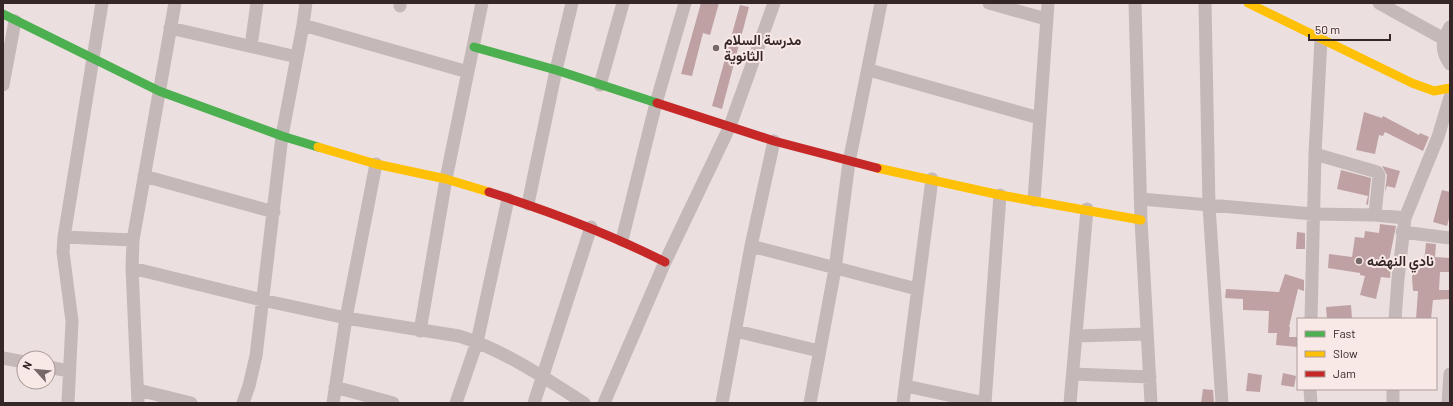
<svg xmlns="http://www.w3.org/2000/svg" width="1453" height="406" viewBox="0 0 1453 406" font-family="Barlow,Vazirmatn,sans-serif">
<rect width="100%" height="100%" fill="#ebe0df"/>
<path fill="#bfa1a4" d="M 701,3 L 719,3 L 710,35 L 703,33 L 692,76 L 681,74 Z
M 740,5 L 749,7 L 722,109 L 712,106 Z
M 1364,112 L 1382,118 L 1383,116 L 1419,135 L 1420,133 L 1429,137 L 1423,151 L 1385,132 L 1383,136 L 1379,135 L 1375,154 L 1356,150 Z
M 1382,166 L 1400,171 L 1395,188 L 1387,186 L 1385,192 L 1387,175 Z
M 1341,170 L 1371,178 L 1368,205 L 1366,204 L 1368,196 L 1337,189 Z
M 1442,190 L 1450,192 L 1450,215 L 1447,226 L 1433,222 Z
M 1380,224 L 1396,226 L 1388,266 L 1391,267 L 1390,278 L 1381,277 L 1376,299 L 1360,295 L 1365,276 L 1360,275 L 1360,273 L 1328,268 L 1329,254 L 1352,257 L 1355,237 L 1364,238 L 1365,231 L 1379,233 Z
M 1297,232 L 1305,233 L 1305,249 L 1296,249 Z
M 1426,243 L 1436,244 L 1435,257 L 1450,258 L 1450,272 L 1440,272 L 1439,290 L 1450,290 L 1450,299 L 1433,300 L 1431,319 L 1416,319 L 1418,291 L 1413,291 L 1412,277 L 1414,262 L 1424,263 Z
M 1285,274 L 1304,280 L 1304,291 L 1298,289 L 1289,327 L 1290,327 L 1289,337 L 1298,337 L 1298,347 L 1276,345 L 1277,333 L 1268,333 L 1269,311 L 1243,310 L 1243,299 L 1225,298 L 1226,289 L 1279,292 Z
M 1351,305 L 1352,319 L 1327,319 L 1326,307 Z
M 1248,373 L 1262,375 L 1260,392 L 1246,391 Z
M 1283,373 L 1296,376 L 1294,387 L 1281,385 Z
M 1203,389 L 1213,390 L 1214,403 L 1201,403 Z"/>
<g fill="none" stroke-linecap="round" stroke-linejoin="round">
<path stroke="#c4b9b8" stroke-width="13" d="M 989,3 L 1046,19
M 1135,3 L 1141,220 L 1151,403
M 1205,3 L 1209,206 L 1222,403
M 1379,3 L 1444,39
M 400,6 L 400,3
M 303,25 L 468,72
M 1450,27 C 1442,41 1440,50 1450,64
M 170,28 L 297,57
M 251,46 L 257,3
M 869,70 L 1039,118
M 3,85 L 15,21
M 600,85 L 623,3
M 1315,154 L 1377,172 L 1379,175 L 1375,215
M 144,176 L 274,212
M 1141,199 L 1313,214 L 1375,215 L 1405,218
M 1034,200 L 1048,3
M 528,204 L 556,70 L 572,3
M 1402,232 L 1450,238
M 64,237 L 133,240
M 622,240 L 656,103 L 685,3
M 751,246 L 917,289
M 132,268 L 262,300 L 346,318 L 459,336 C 504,350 545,378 584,403
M 1311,319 L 1315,154 L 1321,39
M 1395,319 L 1398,279 L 1405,218 L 1438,137 L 1450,97
M 420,331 L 446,179 L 482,3
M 736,331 L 819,351
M 1076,336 L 1147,334
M 3,358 L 24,362
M 48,367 L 69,371
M 1073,374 L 1150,377
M 906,386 L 985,403
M 335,387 L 393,403
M 1310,389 L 1311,403
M 138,390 L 191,403
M 68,403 L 72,321 L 63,252 L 64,237 L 102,3
M 138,403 L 132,268 L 133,240 L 175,3
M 243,403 L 249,386 L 256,356 L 282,136 L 303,25 L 306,3
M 333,403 L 346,318 L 376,164
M 456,403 L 477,342 L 508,199
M 534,403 L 591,227
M 604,403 L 665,262 L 730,126 L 774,3
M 722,403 L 751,246 L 774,141
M 810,403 L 835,269 L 849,162 L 881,3
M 903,403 L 932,179
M 985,403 L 1000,195
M 1070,403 L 1087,209
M 1393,403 L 1393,389
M 1448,403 L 1450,374"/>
<path stroke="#4caf50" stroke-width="9" d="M 3,14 L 159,91 L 282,136 L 318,147
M 474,47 L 556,70 L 657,103"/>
<path stroke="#ffc107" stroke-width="9" d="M 1248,3 L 1412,83 L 1434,91 L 1450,88
M 318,147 L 376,164 L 446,179 L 489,192
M 877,168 L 1000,195 L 1141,220"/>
<path stroke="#c62828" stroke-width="9" d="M 657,103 L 774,141 L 877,168
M 489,192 C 549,211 608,233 665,262"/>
</g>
<g fill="#756868" stroke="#f9e9e6" stroke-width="1.5">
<circle cx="716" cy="48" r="4"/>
<circle cx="1359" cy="261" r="4"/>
</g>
<g text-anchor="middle" stroke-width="4" stroke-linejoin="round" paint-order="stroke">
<g font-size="14" font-weight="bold" fill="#352728" stroke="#f9e9e6" text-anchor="start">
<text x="724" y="45">مدرسة السلام<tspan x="724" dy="16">الثانوية</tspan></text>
<text x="1367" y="266">نادي النهضه</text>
</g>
</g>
<rect width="1453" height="406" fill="none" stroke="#352728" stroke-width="8"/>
<rect x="1297" y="318" width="140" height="72" fill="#f9e9e6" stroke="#ab9b9a"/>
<rect x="1305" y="331" width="20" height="6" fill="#4caf50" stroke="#ab9b9a"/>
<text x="1333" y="338" font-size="12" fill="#352728">Fast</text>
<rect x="1305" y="351" width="20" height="6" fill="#ffc107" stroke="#ab9b9a"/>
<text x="1333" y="358" font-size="12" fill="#352728">Slow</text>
<rect x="1305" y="371" width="20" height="6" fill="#c62828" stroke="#ab9b9a"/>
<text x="1333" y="378" font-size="12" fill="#352728">Jam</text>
<g transform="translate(36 370) rotate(297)"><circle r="19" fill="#f9e9e6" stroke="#ab9b9a"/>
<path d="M0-3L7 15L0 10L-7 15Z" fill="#756868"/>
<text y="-6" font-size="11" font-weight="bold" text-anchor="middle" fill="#352728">N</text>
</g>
<path d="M1309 34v6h81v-6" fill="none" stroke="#352728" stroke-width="2"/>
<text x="1315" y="34" font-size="12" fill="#352728" stroke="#f9e9e6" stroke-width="3" paint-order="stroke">50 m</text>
</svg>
